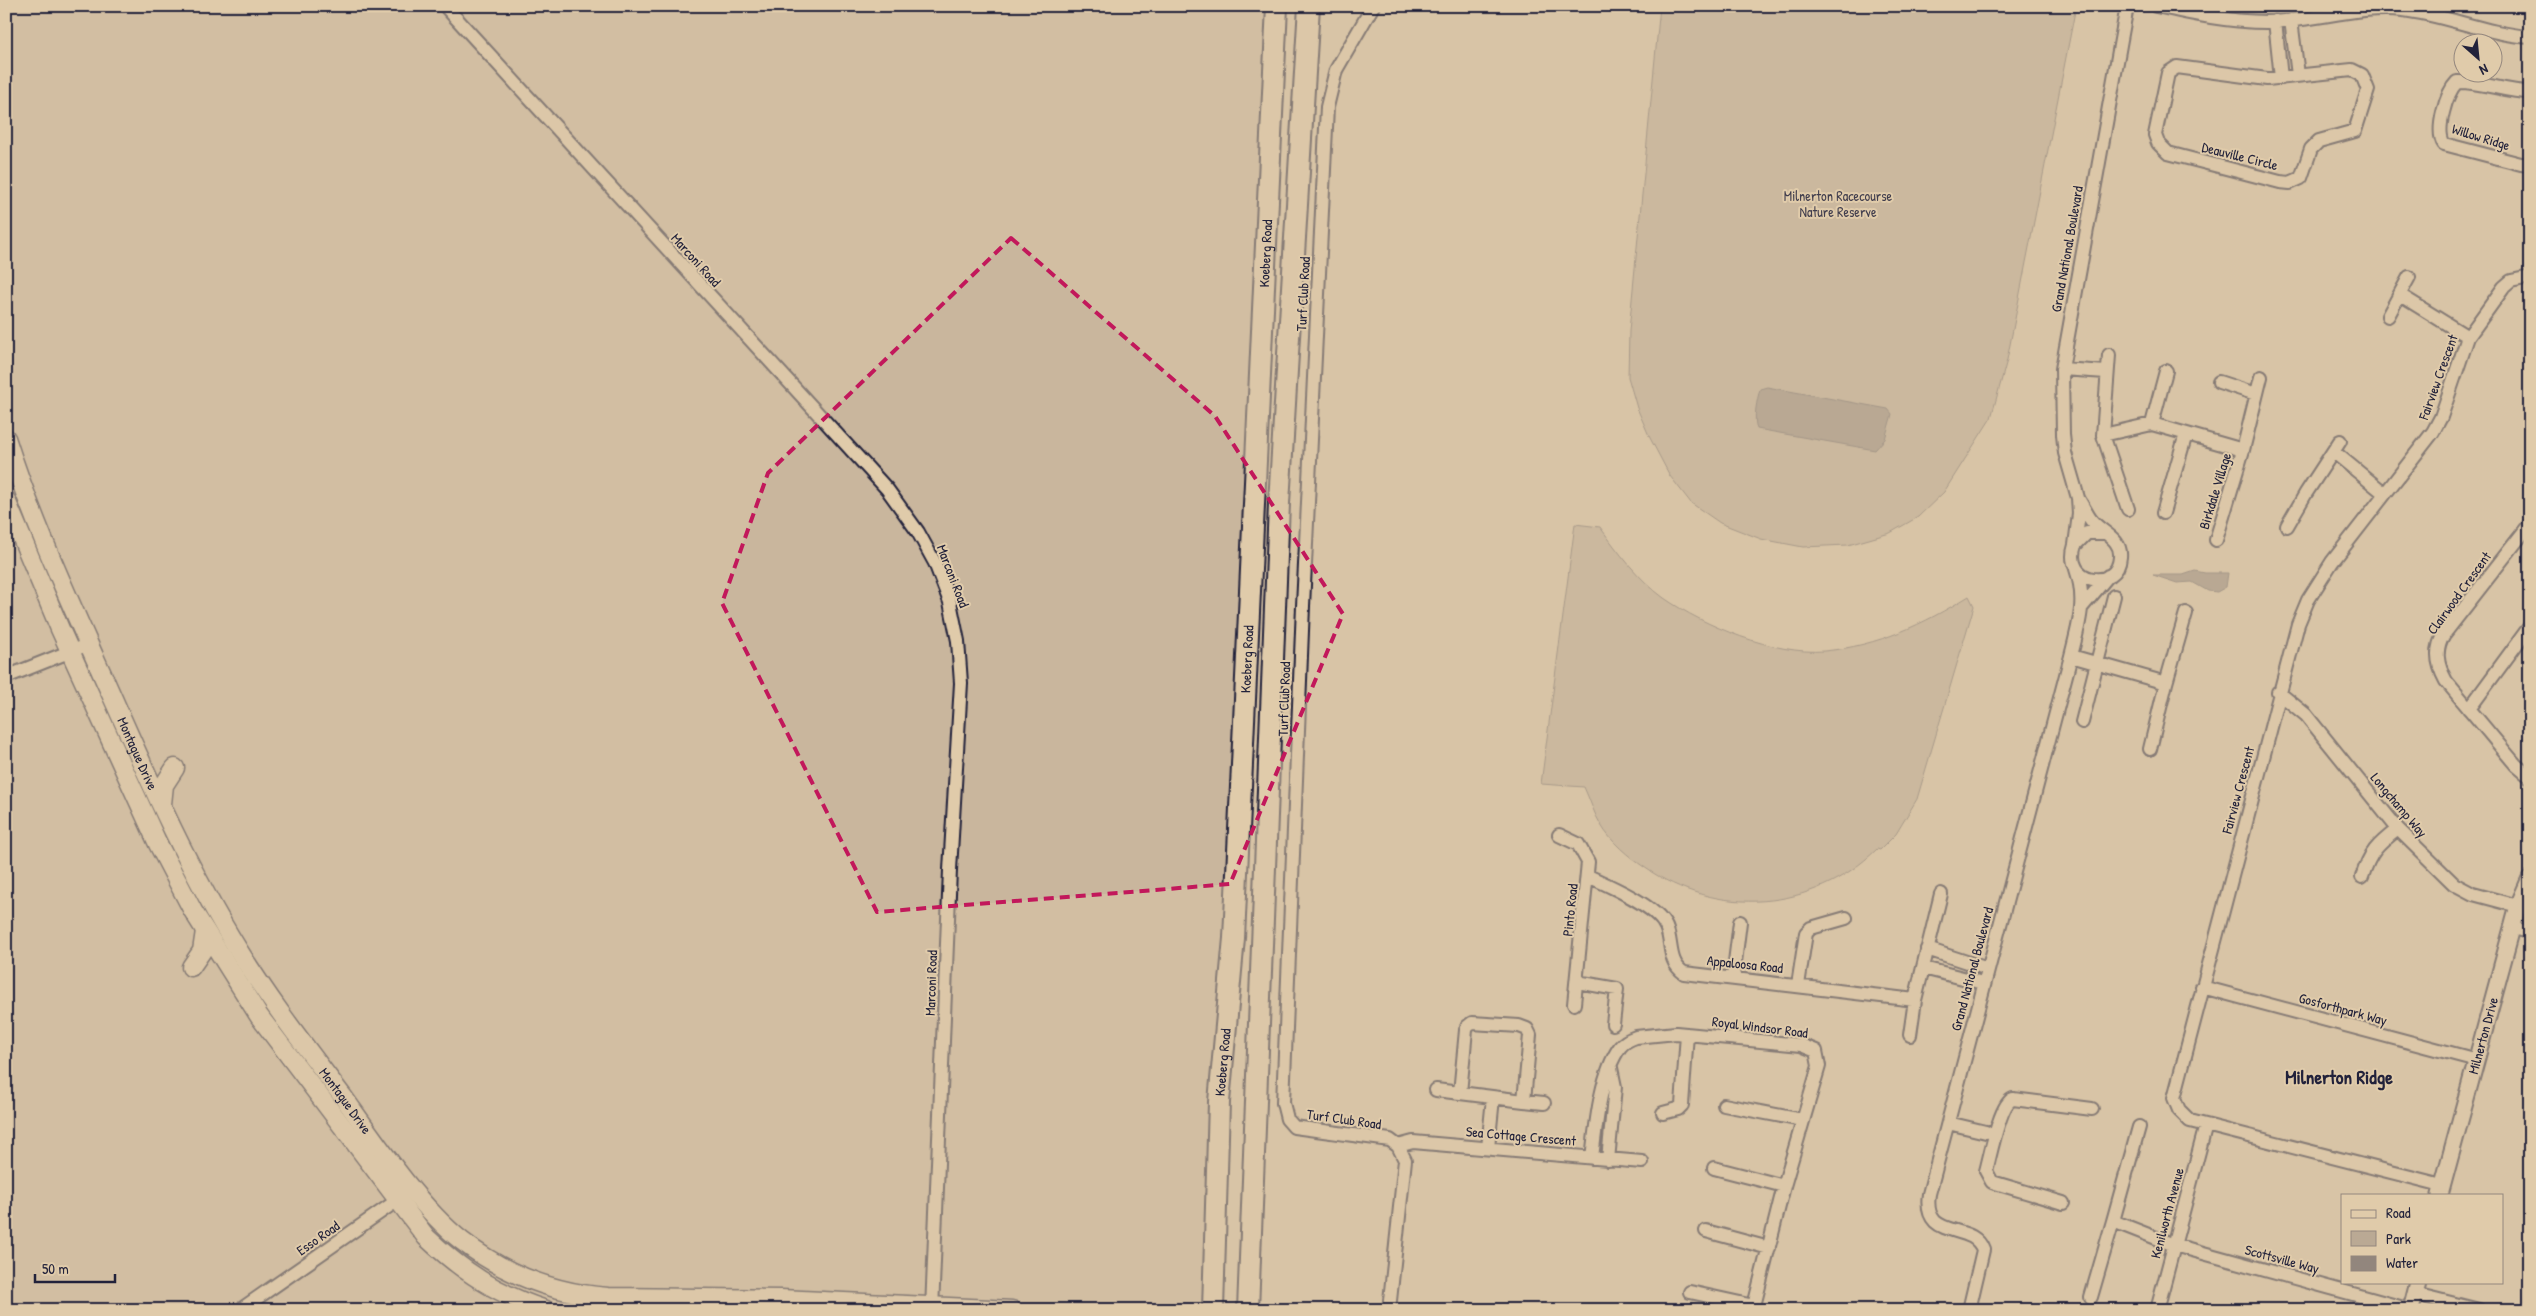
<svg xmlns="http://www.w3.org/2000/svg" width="2536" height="1316" viewBox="0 0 2536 1316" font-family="'Patrick Hand',sans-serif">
<rect width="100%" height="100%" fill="#d8c4a6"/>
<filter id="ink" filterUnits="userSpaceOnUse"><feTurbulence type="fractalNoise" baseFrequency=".02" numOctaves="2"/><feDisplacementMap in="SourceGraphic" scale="10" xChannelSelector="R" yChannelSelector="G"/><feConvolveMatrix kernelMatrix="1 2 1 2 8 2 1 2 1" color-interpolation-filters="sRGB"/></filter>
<g filter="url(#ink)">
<path fill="#c9b69d" d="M 6,6 L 1269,6 L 1203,1310 L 6,1310 Z"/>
<path fill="#baa994" stroke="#6e6668" d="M 1660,6 L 2076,6 L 2007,360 L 1991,418 L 1944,492 L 1918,517 L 1890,533 L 1848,545 L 1803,547 L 1761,539 L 1720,523 L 1691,503 L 1670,476 L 1650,438 L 1637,408 L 1628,377 L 1629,331 Z
M 1575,524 L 1600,527 C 1618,552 1639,580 1664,598 C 1704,626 1775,655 1824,651 C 1878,646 1924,624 1969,596 L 1974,606 L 1917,799 L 1896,834 L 1880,850 L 1877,849 C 1813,912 1717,918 1644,867 C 1629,857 1610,841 1601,825 C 1594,814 1590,800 1584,787 L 1541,784 Z"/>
<path fill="#92867d" stroke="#655e63" d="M 1767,387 L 1888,409 L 1892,414 L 1885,439 L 1875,450 L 1757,429 C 1753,418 1757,400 1760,389 Z
M 2195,571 L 2205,573 L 2228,573 L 2226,587 L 2217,592 L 2208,591 L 2192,582 L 2177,583 L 2153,575 L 2183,575 Z"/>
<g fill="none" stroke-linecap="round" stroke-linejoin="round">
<defs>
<path id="minor" d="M 445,6 L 887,489 L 918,532 L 935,563 L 950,602 L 958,641 L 961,683 L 950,870 L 932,1310
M 1373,6 L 1336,70 L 1327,107 L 1303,606 L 1283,1103 L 1287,1119 L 1294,1127 L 1390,1140 L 1398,1146 L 1405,1160 L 1389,1310
M 2156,6 C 2192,14 2230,22 2266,22 C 2312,22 2357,5 2403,10 C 2446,15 2486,34 2530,37
M 2291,20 L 2298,75
M 2275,21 L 2281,78
M 2177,67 L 2267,79 L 2352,70 L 2362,75 L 2368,90 L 2355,131 L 2319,141 L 2311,149 L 2301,178 L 2290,183 L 2280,182 L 2168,153 L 2158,143 L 2155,135 L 2168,73 Z
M 2530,92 C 2505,92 2481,81 2457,82 C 2446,93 2435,131 2444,144 L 2521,164 L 2530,165
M 2400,295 L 2468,337
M 2388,316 L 2409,277
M 2109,355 L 2103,435 L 2128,509
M 2062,369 L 2106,372
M 2219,382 L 2256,394
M 2152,424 L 2166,371
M 2103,435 L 2152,424 L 2243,450
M 2334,452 L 2384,493
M 2079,500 C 2083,506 2086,513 2091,520 C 2101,533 2122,538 2120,557 C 2118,592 2062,584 2075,545 L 2087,533 L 2104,533
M 2163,513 L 2186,434
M 2530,524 L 2444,634 C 2434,650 2437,665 2446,681 L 2516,765 L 2530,777
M 2287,526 L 2306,493 L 2340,441
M 2216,540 L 2243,450 L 2261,377
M 2075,545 L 2079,514 L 2078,498 L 2065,453 L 2063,435 L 2062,369 L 2127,6
M 2082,607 L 2108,576
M 2071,656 L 2166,683
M 6,677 L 89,644
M 2278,692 L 2306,715 L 2398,829 L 2454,884 L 2473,894 L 2518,906
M 2469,709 L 2530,626
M 2082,722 L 2114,596
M 2150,749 L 2166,683 L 2186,613
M 1559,835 L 1578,844 L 1588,862 L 1574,1004
M 1588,876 C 1608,885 1657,906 1666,927 C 1673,943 1667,961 1684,973 L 1915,1000 L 1941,894
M 2362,877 C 2370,852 2377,845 2398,829
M 2512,928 L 2530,932
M 1927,949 L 1988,969
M 1923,968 L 1983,983
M 1733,978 L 1740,922
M 1577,982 L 1617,989 L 1613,1024
M 1798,985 L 1806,933 L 1811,928 L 1846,918
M 2202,987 L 2477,1060
M 1472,1023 L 1519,1026 L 1527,1029 L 1530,1035 L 1524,1101 L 1460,1093 L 1466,1030 L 1467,1027 Z
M 1910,1035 L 1915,1000
M 1436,1090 L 1460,1093
M 1524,1101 L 1544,1103
M 1724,1105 L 1802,1120
M 1663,1113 L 1678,1109 L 1682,1105 L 1687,1034
M 1948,1123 L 1986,1132
M 1398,1146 L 1413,1142 L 1642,1162
M 1488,1148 L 1493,1098
M 1592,1158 C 1596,1125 1600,1075 1620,1047 C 1624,1042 1630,1039 1636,1037 L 1676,1033 L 1801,1045 L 1816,1051 L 1819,1066 L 1784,1186 L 1753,1310
M 1608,1160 L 1615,1087 L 1611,1068
M 1714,1168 L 1784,1186
M 2442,1185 L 2190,1121 L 2179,1110 L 2174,1098 L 2298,624 L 2308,600 L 2332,562 L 2433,432 L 2441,417 L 2468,337 L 2504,287 L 2511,281 L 2530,277
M 2063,1203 L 1992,1182 L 1986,1171 C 1990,1157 2000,1103 2013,1099 L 2092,1109
M 2113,1221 L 2139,1127
M 1706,1231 L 1769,1248
M 1690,1292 L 1754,1306
M 2415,1294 L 2479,1310
M 2091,1297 L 2113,1221 L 2174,1245 L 2411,1310
M 240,1310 L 405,1195
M 1969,1310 L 1983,1250 C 1973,1220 1922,1243 1929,1194 L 2071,656 C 2079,623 2087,601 2076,569
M 2157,1310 L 2206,1125"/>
<g id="tertiary">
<path id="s1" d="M 2440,1195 L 2518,906 L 2530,878"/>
<path d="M 2411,1310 L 2418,1282"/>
</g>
<g id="secondary">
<path id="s2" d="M 6,438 C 30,513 62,584 94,656 C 139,756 181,858 239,951 C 271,1003 308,1050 344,1098 C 376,1143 420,1208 462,1241 C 506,1275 553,1293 608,1297 L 781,1299 L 1012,1310"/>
<path d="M 6,500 L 60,629 L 158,844 L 193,911 L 259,1016 L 426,1237 C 463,1272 497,1294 546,1310"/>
<path d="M 162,804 L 164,785 L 175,768"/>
<path d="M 191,967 L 202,951 L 205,931"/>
</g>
<g id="primary">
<path id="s3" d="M 1213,1310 L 1219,1102 L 1234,938 L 1277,6"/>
<path d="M 1248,1310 L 1279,503 L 1309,6"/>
</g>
</defs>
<use href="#minor" stroke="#22223b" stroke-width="16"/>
<use href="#tertiary" stroke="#22223b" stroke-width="19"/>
<use href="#secondary" stroke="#22223b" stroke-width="21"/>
<use href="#primary" stroke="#22223b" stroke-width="24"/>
<use href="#minor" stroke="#e0cbaa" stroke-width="12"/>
<use href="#tertiary" stroke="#e0cbaa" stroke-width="15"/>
<use href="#secondary" stroke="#e0cbaa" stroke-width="18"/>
<use href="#primary" stroke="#e0cbaa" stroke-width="20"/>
</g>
</g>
<path d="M0 0H2536V1316H0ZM 1011,238 L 1215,416 L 1343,614 L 1230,884 L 877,912 L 722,603 L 768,473 Z" fill="#d8c4a6" fill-opacity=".55" fill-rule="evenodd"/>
<path fill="none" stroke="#c2185b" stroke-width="4" stroke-dasharray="10 6" stroke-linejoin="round" d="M 1011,238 L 1215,416 L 1343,614 L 1230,884 L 877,912 L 722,603 L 768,473 Z"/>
<g text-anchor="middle" stroke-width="4" stroke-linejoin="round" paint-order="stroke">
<g font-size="14" fill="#22223b" stroke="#e0cbaa">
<text transform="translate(2481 137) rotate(17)" y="5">Willow Ridge</text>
<text transform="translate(2240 156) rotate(14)" y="5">Deauville Circle</text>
<text transform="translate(2067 249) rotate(-80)" y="5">Grand National Boulevard</text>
<text dy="5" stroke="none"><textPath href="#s3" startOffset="1058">Koeberg Road</textPath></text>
<text transform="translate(696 260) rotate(48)" y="5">Marconi Road</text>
<text transform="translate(1303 294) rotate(-87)" y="5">Turf Club Road</text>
<text transform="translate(2438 377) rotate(-70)" y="5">Fairview Crescent</text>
<text transform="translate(2215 491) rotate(-73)" y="5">Birkdale Village</text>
<text transform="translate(953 576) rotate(69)" y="5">Marconi Road</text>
<text transform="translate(2459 593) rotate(-54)" y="5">Clairwood Crescent</text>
<text dy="5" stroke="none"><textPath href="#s3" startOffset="652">Koeberg Road</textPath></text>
<text transform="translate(1284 699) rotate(-88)" y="5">Turf Club Road</text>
<text dy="5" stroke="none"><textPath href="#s2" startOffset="342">Montague Drive</textPath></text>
<text transform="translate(2238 790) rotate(-75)" y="5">Fairview Crescent</text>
<text transform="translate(2399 805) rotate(50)" y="5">Longchamp Way</text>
<text transform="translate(1570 910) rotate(-84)" y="5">Pinto Road</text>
<text transform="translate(1745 964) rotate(6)" y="5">Appaloosa Road</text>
<text transform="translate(1972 969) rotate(-75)" y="5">Grand National Boulevard</text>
<text transform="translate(931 983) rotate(-88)" y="5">Marconi Road</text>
<text transform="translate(2343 1009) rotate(15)" y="5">Gosforthpark Way</text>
<text transform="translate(1760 1027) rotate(7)" y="5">Royal Windsor Road</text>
<text dy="5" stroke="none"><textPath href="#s1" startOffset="165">Milnerton Drive</textPath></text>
<text dy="5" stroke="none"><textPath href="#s3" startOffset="248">Koeberg Road</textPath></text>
<text dy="5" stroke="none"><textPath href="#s2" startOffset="748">Montague Drive</textPath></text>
<text transform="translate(1344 1119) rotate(8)" y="5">Turf Club Road</text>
<text transform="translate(1521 1136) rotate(5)" y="5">Sea Cottage Crescent</text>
<text transform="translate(2167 1213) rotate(-75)" y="5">Kenilworth Avenue</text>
<text transform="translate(318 1238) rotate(-35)" y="5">Esso Road</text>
<text transform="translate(2282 1259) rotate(15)" y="5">Scottsville Way</text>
</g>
<g font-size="14" fill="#403d4d" stroke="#e0cbaa">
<text x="1838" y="201">Milnerton Racecourse<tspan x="1838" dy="16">Nature Reserve</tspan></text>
</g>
<g font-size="19" font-weight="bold" fill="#22223b" stroke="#e0cbaa">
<text x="2339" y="1084">Milnerton Ridge</text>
</g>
</g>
<rect width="2536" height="1316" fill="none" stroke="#e0cbaa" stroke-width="25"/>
<rect x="12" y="12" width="2511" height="1291" fill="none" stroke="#22223b" stroke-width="2" filter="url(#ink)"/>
<rect x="2341" y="1194" width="162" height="90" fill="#e0cbaa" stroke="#94877e"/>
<rect x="2351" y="1210" width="25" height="8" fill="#e0cbaa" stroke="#94877e"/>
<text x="2386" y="1218" font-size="15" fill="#22223b">Road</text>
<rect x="2351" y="1231" width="25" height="15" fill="#baa994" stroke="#94877e"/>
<text x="2386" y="1244" font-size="15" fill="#22223b">Park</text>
<rect x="2351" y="1256" width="25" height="15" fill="#92867d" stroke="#94877e"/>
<text x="2386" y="1268" font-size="15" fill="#22223b">Water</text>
<g transform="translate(2478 58) rotate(153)"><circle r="24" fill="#e0cbaa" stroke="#94877e"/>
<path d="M0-4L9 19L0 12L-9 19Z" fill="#22223b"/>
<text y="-8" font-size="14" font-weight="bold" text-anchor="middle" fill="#22223b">N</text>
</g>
<path d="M35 1274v8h80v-8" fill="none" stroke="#22223b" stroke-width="2.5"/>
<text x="42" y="1274" font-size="15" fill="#22223b" stroke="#e0cbaa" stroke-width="4" paint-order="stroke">50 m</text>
</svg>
